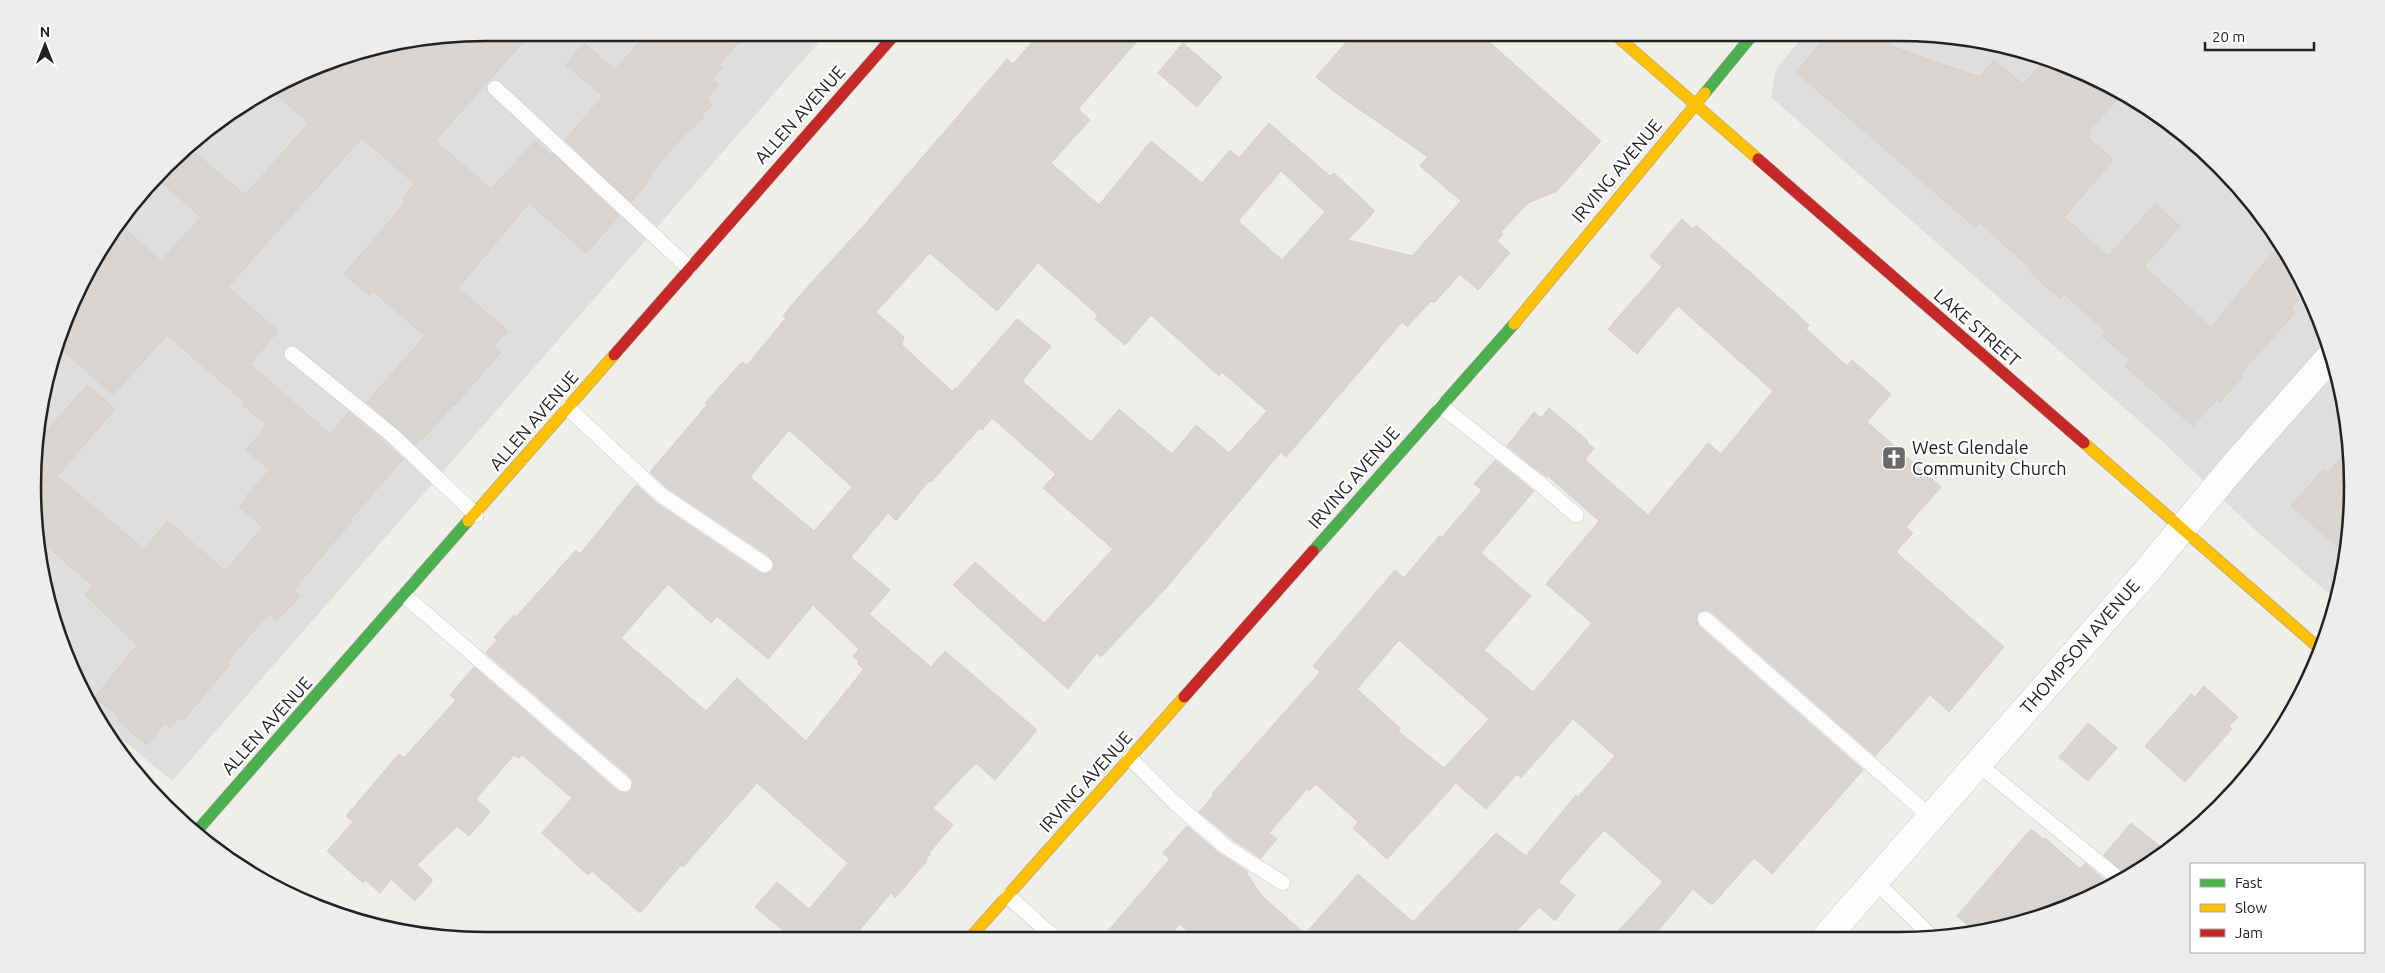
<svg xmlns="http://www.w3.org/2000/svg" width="2385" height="973" viewBox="0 0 2385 973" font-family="Ubuntu,sans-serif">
<rect width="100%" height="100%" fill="#f0eeeb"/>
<path fill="#dfdedc" d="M 487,33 L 827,33 L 172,781 L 98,719 L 67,660 L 41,575 L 36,427 L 57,340 L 93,260 L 187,145 L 260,93 L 340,57 Z
M 1806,33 L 1898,33 L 2044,57 L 2125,93 L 2198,145 L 2259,210 L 2306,285 L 2337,369 L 2352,457 L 2349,545 L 2336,600 L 2255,530 L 2162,441 L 1771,97 L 1776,69 Z"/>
<path fill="#d7d4d2" stroke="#d3d0cc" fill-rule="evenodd" d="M 486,32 L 532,32 L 435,141 L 491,189 L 535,141 L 552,156 L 553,154 L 619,216 L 586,253 L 529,203 L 458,288 L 508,331 L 494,346 L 501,352 L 454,406 L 453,405 L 422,440 L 420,439 L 415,444 L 367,402 L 425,336 L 373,291 L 369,295 L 344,274 L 406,202 L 402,199 L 415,184 L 362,138 L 281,227 L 228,287 L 278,331 L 250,364 L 330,434 L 349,412 L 403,459 L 350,520 L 352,521 L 293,590 L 300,596 L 277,620 L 269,613 L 227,662 L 230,664 L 183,720 L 179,717 L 170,728 L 165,723 L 147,745 L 117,720 L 119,717 L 95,697 L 137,645 L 85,595 L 93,586 L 40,540 L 37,442 L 87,385 L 115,409 L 57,476 L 144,549 L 168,521 L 225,571 L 263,527 L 239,507 L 248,498 L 246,496 L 270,470 L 246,450 L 267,425 L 243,405 L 245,402 L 167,335 L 113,395 L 56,344 L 93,260 L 122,226 L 161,261 L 201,217 L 159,180 L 187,146 L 245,195 L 309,123 L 270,89 L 340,57 Z
M 648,32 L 747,32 L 719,65 L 722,68 L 712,79 L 719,85 L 706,99 L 712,105 L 702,115 L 703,118 L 681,138 L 650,175 L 652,176 L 631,202 L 565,140 L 603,96 L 566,65 L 584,43 L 615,70 Z
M 1041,32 L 1145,32 L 1078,109 L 1090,120 L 1051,163 L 1099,205 L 1151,141 L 1202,183 L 1230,150 L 1239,158 L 1269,123 L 1330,176 L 1334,173 L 1375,211 L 1348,240 L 1412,256 L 1461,201 L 1420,166 L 1428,157 L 1333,91 L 1316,77 L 1355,32 L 1478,32 L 1601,141 L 1557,191 L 1528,203 L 1501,232 L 1503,234 L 1497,241 L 1510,253 L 1478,290 L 1460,274 L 1434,303 L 1431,301 L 1407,327 L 1402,322 L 1286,457 L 1281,452 L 1166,588 L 1101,657 L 1097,653 L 1068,689 L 953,585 L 975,562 L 1044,623 L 1113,549 L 1043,488 L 1056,474 L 992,418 L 982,430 L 980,428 L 931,482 L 929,481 L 896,521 L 888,513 L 851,557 L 890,590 L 869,614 L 931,667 L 945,651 L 1037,730 L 995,780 L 976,763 L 933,808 L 953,825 L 929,853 L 931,854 L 926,859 L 927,861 L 895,898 L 891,893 L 851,940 L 782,940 L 787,934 L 755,907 L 777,882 L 809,909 L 848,863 L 757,783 L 683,867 L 681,865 L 640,913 L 592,871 L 588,875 L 542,833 L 572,798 L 522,755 L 519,758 L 514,755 L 476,799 L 490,812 L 469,836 L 457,826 L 417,865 L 433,880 L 415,901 L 391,879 L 380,893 L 366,880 L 363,883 L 327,851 L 353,822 L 346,816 L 399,754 L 404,758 L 456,700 L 450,695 L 474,667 L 618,791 L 627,793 L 631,790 L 633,781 L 630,777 L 486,653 L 497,640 L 494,637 L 514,615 L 516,617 L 576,550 L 580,554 L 635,486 L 638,486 L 655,502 L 760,573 L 765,574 L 772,571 L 774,565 L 770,557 L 666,487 L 650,472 L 707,405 L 705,403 L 742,362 L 747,365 L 786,318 L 783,316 L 801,294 L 864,225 L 1007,59 L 1013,64 ZM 1281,171 L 1325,212 L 1282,260 L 1238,221 ZM 930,253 L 997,311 L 1038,263 L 1098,315 L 1095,319 L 1125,345 L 1151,315 L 1219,376 L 1222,372 L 1267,411 L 1229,453 L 1196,425 L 1172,454 L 1119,409 L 1091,442 L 1022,381 L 1051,346 L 1017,319 L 956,389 L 955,388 L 952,391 L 902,345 L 904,337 L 876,312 ZM 789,430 L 852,487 L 814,531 L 750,477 ZM 668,584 L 711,623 L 717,616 L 768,659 L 813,605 L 859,649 L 853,656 L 859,661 L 857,663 L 864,669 L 806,741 L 737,678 L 706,711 L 621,638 Z
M 1830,32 L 1901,33 L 1890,46 L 1980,77 L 1994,60 L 2023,84 L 2047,58 L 2124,92 L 2089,131 L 2091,134 L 2088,137 L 2113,160 L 2064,217 L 2108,256 L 2155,204 L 2180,226 L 2144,267 L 2211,327 L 2280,244 L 2304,283 L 2294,295 L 2299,299 L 2291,308 L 2295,313 L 2240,374 L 2242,377 L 2220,402 L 2217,399 L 2193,426 L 2125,366 L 2130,360 L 2102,336 L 2106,331 L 2064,294 L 2060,299 L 2028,270 L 2030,268 L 1980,223 L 1975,227 L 1796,72 Z
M 1183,43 L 1222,77 L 1197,107 L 1158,73 Z
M 1682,219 L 1693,229 L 1696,225 L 1784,302 L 1809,325 L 1806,329 L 1847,366 L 1852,360 L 1891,394 L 1867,422 L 1941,487 L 1906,527 L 1913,533 L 1896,552 L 2004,647 L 1949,712 L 1930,695 L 1875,756 L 1711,612 L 1706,610 L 1698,612 L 1696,618 L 1699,626 L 1863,770 L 1772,874 L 1754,858 L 1712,905 L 1693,889 L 1653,937 L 1612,938 L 1663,882 L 1604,830 L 1558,882 L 1575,895 L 1555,921 L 1539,907 L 1510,938 L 1196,939 L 1180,924 L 1167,939 L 1101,939 L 1170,859 L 1163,853 L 1187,826 L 1220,854 L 1248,872 L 1247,874 L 1261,895 L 1305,934 L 1358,874 L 1413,922 L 1496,833 L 1526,856 L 1576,795 L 1578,797 L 1615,756 L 1573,719 L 1521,778 L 1517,774 L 1486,809 L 1456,783 L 1387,859 L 1353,828 L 1358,822 L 1316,784 L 1309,791 L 1307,789 L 1269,833 L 1277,839 L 1261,858 L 1232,839 L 1199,812 L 1214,795 L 1212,794 L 1320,672 L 1313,666 L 1395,570 L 1404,578 L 1440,535 L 1442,537 L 1482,490 L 1474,484 L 1495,460 L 1534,491 L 1481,553 L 1531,596 L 1484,650 L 1533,692 L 1592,623 L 1546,584 L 1599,521 L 1548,476 L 1546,477 L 1507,446 L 1534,412 L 1541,418 L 1549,408 L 1588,441 L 1587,443 L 1594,448 L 1585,460 L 1648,515 L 1708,443 L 1721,454 L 1773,391 L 1678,306 L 1637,354 L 1608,329 L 1662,267 L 1650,256 ZM 1399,640 L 1489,719 L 1444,768 L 1398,731 L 1400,728 L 1357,689 Z
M 2350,447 L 2352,457 L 2347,555 L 2291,506 L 2323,470 L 2327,474 Z
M 2204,686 L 2238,717 L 2229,726 L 2232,729 L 2185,782 L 2145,746 L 2191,694 L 2195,697 Z
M 2088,723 L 2117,748 L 2088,781 L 2059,757 Z
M 2131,823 L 2165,850 L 2126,875 L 2104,855 Z
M 2031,829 L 2043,839 L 2045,838 L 2080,869 L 2085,863 L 2111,886 L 2099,894 L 1975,931 L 1957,916 Z"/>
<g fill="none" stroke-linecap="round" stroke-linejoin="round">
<defs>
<path id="lane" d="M 495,88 L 689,268
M 292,354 L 392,435 L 476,515
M 1441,406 L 1539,483 L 1576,515
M 568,408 L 660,494 L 765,565
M 405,596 L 624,784
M 1705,619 L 1931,817
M 1130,758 L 1175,803 L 1226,847 L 1283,883
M 1978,764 L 2114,875 L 2119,881
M 1875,881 L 1932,937
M 1008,896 L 1056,939"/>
<path id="street" d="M 1826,937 L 2147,571 L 2233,467 L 2332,355"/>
<path id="fast" d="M 1705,93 L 1755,32
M 1313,551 L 1514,324
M 196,832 L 468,521"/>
<path id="slow" d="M 1612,32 L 1758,159
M 1514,324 L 1705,93
M 2084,443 L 2320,649
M 468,521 L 614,355
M 969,939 L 1184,697"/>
<path id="jam" d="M 1758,159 L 2084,443
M 614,355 L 897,32
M 1184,697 L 1313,551"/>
</defs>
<use href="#lane" stroke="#c9c8c7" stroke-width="16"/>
<use href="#street" stroke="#c9c8c7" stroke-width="29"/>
<use href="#fast" stroke="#999a82" stroke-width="12"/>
<use href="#slow" stroke="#999a82" stroke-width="12"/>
<use href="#jam" stroke="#999a82" stroke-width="12"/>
<use href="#lane" stroke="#fdfcfc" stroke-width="15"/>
<use href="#street" stroke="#fdfcfc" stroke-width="28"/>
<use href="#fast" stroke="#4caf50" stroke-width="11"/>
<use href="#slow" stroke="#ffc107" stroke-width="11"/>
<use href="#jam" stroke="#c62828" stroke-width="11"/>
</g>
<defs>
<symbol id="church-square" viewBox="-11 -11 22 22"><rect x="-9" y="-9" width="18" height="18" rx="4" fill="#6a6968" stroke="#fff"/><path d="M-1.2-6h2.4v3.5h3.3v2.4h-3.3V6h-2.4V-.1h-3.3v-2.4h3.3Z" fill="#fff"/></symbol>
</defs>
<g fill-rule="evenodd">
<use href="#church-square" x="1880" y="444" width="28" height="28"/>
</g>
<g text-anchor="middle" stroke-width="4.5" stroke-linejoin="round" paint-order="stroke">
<g font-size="18" fill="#222" stroke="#fff">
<text transform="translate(800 115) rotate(-48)" y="6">ALLEN AVENUE</text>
<text transform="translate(1617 171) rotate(-50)" y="6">IRVING AVENUE</text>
<text transform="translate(1977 328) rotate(41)" y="6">LAKE STREET</text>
<text transform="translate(534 421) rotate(-49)" y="6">ALLEN AVENUE</text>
<text transform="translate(1354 478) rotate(-49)" y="6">IRVING AVENUE</text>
<text transform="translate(2080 647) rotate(-49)" y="6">THOMPSON AVENUE</text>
<text transform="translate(267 726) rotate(-48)" y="6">ALLEN AVENUE</text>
<text transform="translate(1086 782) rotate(-48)" y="6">IRVING AVENUE</text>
</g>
<g font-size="18" fill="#222" stroke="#fff" text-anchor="start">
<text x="1912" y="454">West Glendale<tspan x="1912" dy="21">Community Church</tspan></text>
</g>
</g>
<path d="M0 0H2385V973H0ZM486 41H1899A445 445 0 0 1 2344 486V487A445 445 0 0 1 1899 932H486A445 445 0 0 1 41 487V486A445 445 0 0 1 486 41Z" fill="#ededed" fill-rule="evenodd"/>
<path fill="none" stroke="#222" stroke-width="2.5" d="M486 41H1899A445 445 0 0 1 2344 486V487A445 445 0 0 1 1899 932H486A445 445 0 0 1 41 487V486A445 445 0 0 1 486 41Z"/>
<rect x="2190" y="863" width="175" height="90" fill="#ffffff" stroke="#a7a7a7"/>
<rect x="2200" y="879" width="25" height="8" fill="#4caf50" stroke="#a7a7a7"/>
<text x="2235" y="888" font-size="15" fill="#222222">Fast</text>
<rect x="2200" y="904" width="25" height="8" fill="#ffc107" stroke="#a7a7a7"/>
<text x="2235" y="913" font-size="15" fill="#222222">Slow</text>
<rect x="2200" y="929" width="25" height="8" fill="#c62828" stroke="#a7a7a7"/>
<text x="2235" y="938" font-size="15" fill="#222222">Jam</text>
<g transform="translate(45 45)" stroke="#ffffff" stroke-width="4" paint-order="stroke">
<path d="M0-4L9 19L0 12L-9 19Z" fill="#222222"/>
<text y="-8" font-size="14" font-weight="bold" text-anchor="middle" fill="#222222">N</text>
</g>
<path d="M2205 42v8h109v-8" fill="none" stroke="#222222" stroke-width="2.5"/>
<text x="2212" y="42" font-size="15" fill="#222222" stroke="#ffffff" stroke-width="4" paint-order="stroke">20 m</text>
</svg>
